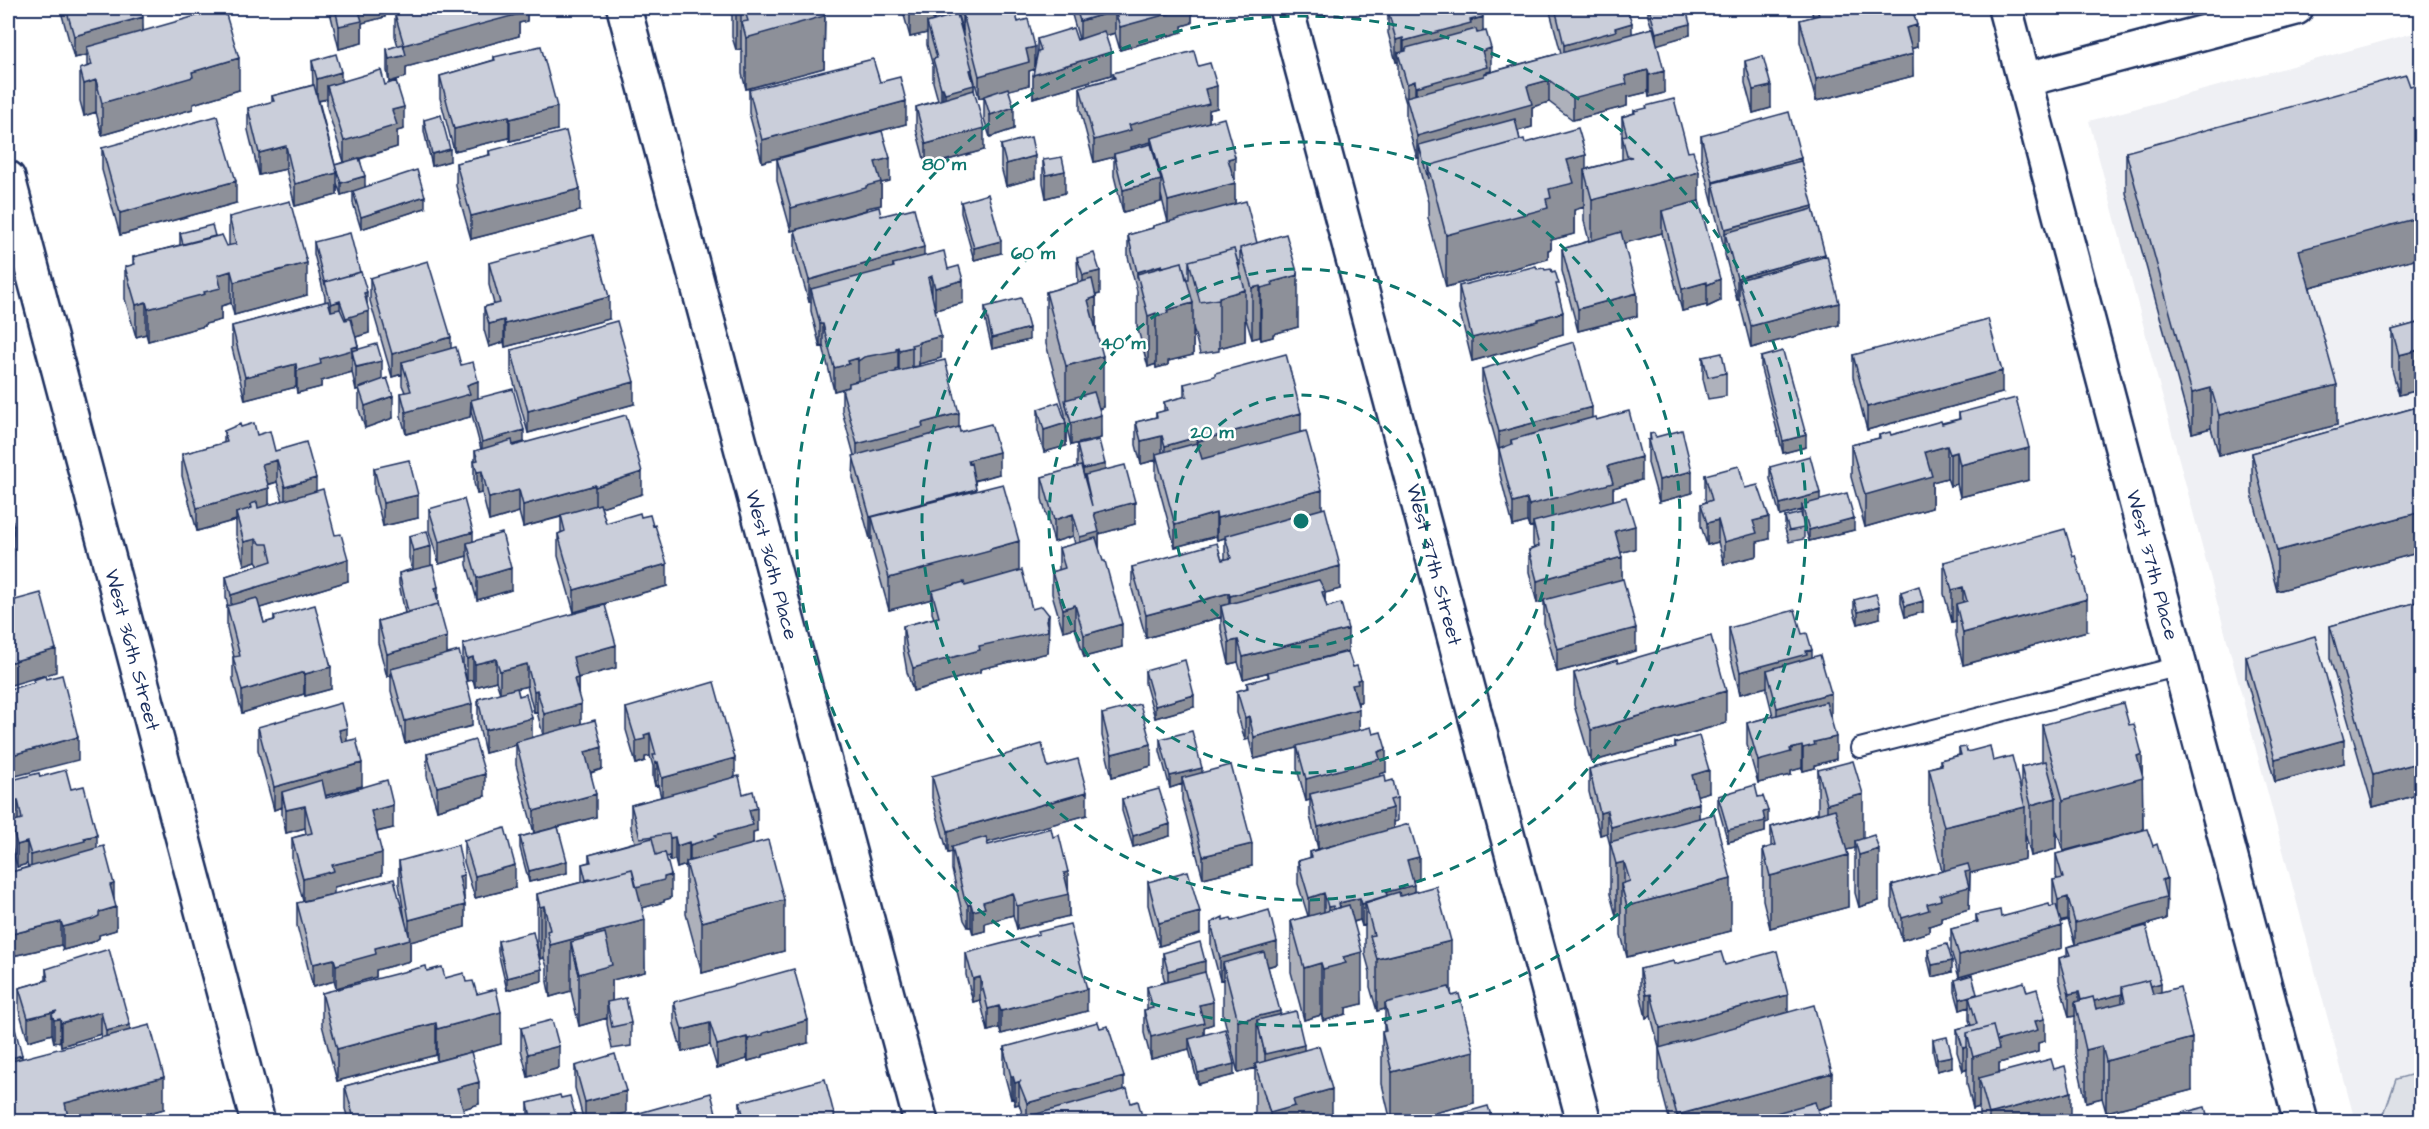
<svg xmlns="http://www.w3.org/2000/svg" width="2429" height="1129" viewBox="0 0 2429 1129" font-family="'Architects Daughter',sans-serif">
<rect width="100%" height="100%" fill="#fff"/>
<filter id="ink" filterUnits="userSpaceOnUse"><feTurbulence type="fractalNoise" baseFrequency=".0167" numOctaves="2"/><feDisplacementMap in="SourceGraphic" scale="12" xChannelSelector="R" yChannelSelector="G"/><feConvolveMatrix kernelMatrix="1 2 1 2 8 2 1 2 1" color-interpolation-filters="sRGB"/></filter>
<g filter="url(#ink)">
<path fill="#eff0f4" d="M 2421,31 L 2421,1121 L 2355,1121 L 2089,121 Z"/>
<path fill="#dee1e7" stroke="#7c88a2" stroke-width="1.5" d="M 2421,1072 L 2421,1121 L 2386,1121 L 2384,1114 L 2396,1079 Z"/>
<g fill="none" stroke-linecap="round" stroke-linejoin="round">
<defs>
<path id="lane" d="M 1860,748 L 2180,666"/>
<g id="street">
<path id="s1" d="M 624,8 L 921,1122"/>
<path id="s2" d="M 1286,8 L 1584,1122"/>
<path id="s3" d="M 2005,8 L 2301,1122"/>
<path d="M 2024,80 L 2296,8"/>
<path id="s4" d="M 8,178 L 258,1122"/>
</g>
</defs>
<use href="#lane" stroke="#1b2f5e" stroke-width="22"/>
<use href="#street" stroke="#1b2f5e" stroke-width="38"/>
<use href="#lane" stroke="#fff" stroke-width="18"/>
<use href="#street" stroke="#fff" stroke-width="33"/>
</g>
<path fill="#aeb1bb" stroke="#1b2f5e" stroke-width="1.5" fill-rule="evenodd" d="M 60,8 L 141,8 L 143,31 L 239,90 L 193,104 L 193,109 L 102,135 L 96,112 L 84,116 L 80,101 L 80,69 L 87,67 L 87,55 L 74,58 Z
M 329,8 L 385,8 L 385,17 L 362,23 L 362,43 L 339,49 Z
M 398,8 L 527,8 L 527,21 L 519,23 L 519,36 L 406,67 L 406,77 L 389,82 L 387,71 L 387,49 L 398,46 L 395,36 L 395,14 L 398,13 Z
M 729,8 L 825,8 L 824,68 L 746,89 L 742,74 L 742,52 L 741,49 L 736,50 L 732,37 L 732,13 L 731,14 Z
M 902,8 L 956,8 L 956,14 L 963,37 L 963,30 L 962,30 L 956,8 L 1014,8 L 1018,22 L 1035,65 L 1037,55 L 1037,39 L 1079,39 L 1070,8 L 1192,8 L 1192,23 L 1182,26 L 1182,32 L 1120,50 L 1115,33 L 1106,36 L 1111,75 L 1033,98 L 1034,69 L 1029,71 L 1029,85 L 1009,90 L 1014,129 L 990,137 L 984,119 L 984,97 L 979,98 L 972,71 L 974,90 L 984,150 L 926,166 L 916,129 L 916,107 L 938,100 L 933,82 L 933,66 L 927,45 L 927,33 L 910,37 Z
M 1376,8 L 1480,8 L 1483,32 L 1491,71 L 1487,72 L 1487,73 L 1561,53 L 1549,8 L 1627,8 L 1632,34 L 1652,28 L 1648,16 L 1648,8 L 1686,8 L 1690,35 L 1657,44 L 1664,93 L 1649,97 L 1648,92 L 1627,97 L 1627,106 L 1573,120 L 1549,102 L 1532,107 L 1532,127 L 1518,131 L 1520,140 L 1525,143 L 1586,169 L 1622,160 L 1622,117 L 1634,113 L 1634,111 L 1699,201 L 1720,301 L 1707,307 L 1707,305 L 1682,311 L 1662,233 L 1624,243 L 1637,316 L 1578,331 L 1562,271 L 1562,249 L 1589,241 L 1584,221 L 1584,207 L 1574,210 L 1574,234 L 1551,240 L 1551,249 L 1548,250 L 1548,259 L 1446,287 L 1428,218 L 1428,202 L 1419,167 L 1419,158 L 1417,158 L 1406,119 L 1406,103 L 1398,76 L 1398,62 L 1396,62 L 1388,33 L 1388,12 L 1378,14 Z
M 1811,8 L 1912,8 L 1917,47 L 1911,49 L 1913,76 L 1816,101 L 1800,42 L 1800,20 L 1813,17 Z
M 494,57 L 557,130 L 510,141 L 509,138 L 454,151 L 440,98 L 440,76 L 494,60 Z
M 312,61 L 341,81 L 385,85 L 404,129 L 397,131 L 397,147 L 360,159 L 365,187 L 425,208 L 361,229 L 353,203 L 353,191 L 341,195 L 337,183 L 337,195 L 295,206 L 286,169 L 259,175 L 248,130 L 248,108 L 272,102 L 272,96 L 313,85 ZM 327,99 L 327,108 L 344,162 L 335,165 L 319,101 Z
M 1745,61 L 1771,108 L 1753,113 L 1745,83 Z
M 1198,66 L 1217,108 L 1209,110 L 1209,122 L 1235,179 L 1234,179 L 1235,204 L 1257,243 L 1298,327 L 1273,334 L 1273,337 L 1261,340 L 1260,337 L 1252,339 L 1245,316 L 1245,341 L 1219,348 L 1219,351 L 1200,354 L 1193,327 L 1193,355 L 1168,361 L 1168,365 L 1156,368 L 1156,364 L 1148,367 L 1137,326 L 1137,291 L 1128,257 L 1128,235 L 1153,228 L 1153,226 L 1168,222 L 1161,195 L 1161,202 L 1123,212 L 1114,176 L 1114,157 L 1094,162 L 1080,110 L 1080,87 L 1113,78 L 1113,73 ZM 1151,142 L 1151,144 L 1131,149 L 1131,147 Z
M 880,82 L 906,124 L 762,162 L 749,113 L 749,90 Z
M 424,120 L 450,161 L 432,166 L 424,131 Z
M 1701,136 L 1801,161 L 1825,257 L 1839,325 L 1751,348 L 1739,300 L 1737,300 L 1725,255 L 1725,251 L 1701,158 Z
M 1001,145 L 1035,178 L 1006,186 L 1001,167 Z
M 102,148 L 236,203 L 120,235 L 102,170 Z
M 489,151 L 580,211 L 471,239 L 456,186 L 456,163 L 489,155 Z
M 2126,152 L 2418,234 L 2418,258 L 2310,287 L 2337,425 L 2219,455 L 2211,428 L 2192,433 L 2126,193 Z
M 777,159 L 890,181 L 881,183 L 881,205 L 866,208 L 866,210 L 791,231 L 777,181 Z
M 1043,160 L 1065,193 L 1046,198 L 1043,183 Z
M 961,202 L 1001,253 L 974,260 L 961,213 Z
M 881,216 L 924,256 L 948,269 L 963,303 L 935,310 L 941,358 L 919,364 L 919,366 L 912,367 L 912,368 L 959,429 L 960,432 L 999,474 L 975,481 L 976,491 L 1019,571 L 1032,609 L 1049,637 L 1048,653 L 980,669 L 980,672 L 913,691 L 907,672 L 903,649 L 903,626 L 934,618 L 932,613 L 932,599 L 889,610 L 872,549 L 872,539 L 870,539 L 853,478 L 854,455 L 842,411 L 842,389 L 834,391 L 823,346 L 820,347 L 811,311 L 811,302 L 809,302 L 795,253 L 795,230 Z
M 229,217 L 307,295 L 234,315 L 231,303 L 221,306 L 221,320 L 205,324 L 205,326 L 148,341 L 146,334 L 136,337 L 125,299 L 125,267 L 133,265 L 133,257 L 180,245 L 180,233 L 215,236 L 227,246 L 229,246 Z
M 314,242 L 367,303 L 369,333 L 356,337 L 358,349 L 382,380 L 393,418 L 365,428 L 359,410 L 359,389 L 356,390 L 352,372 L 321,381 L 321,387 L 297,393 L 296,387 L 245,400 L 232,348 L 232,326 L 325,302 L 325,297 L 314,254 Z
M 1077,258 L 1100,294 L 1096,295 L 1096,329 L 1103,407 L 1099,409 L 1101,438 L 1071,445 L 1066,424 L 1066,446 L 1044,452 L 1038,431 L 1038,409 L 1065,422 L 1065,414 L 1046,344 L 1046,292 L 1078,283 Z
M 489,263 L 609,319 L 505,347 L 504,342 L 489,347 L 484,330 L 484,307 L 494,304 L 489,285 Z
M 1537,269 L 1545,270 L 1559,294 L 1563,334 L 1538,341 L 1538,343 L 1472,361 L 1459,309 L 1459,286 Z
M 370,278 L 451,349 L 461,365 L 478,398 L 524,442 L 513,445 L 513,446 L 642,494 L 601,507 L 606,523 L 667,586 L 574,612 L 558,556 L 558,534 L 561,533 L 561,517 L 523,527 L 519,512 L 489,521 L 482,493 L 477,494 L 474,483 L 474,461 L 475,460 L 475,451 L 481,449 L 471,411 L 471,406 L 470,406 L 470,417 L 406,434 L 401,416 L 401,393 L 405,392 L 402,385 L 402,374 L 392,377 L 370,301 Z
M 985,307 L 1029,340 L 992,349 L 985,319 Z
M 2421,322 L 2421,398 L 2419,390 L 2399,395 L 2392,370 L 2392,330 Z
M 511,350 L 634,404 L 528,433 L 511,372 Z
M 1853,355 L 2002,393 L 1867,430 L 1853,377 Z
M 1703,357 L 1726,373 L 1726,396 L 1708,399 L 1703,379 Z
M 1761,357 L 1806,447 L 1783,453 L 1761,369 Z
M 1482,369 L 1596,420 L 1641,480 L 1613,488 L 1613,501 L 1635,549 L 1621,552 L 1622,580 L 1636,651 L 1557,672 L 1544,623 L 1544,601 L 1537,603 L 1529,572 L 1529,550 L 1534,548 L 1533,545 L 1533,526 L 1529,527 L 1527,522 L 1513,526 L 1499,471 L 1499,452 L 1482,391 Z
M 1184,384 L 1301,432 L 1322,509 L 1340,589 L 1325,593 L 1325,602 L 1327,607 L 1348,651 L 1292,666 L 1361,702 L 1358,702 L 1359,730 L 1386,772 L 1380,774 L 1380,776 L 1386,782 L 1397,798 L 1397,821 L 1393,822 L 1393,828 L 1419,879 L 1413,881 L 1414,892 L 1451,992 L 1474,1103 L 1399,1122 L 1391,1122 L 1382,1084 L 1382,1032 L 1384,1032 L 1384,1021 L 1385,1021 L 1385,1009 L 1377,1011 L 1370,987 L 1370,972 L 1365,954 L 1365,925 L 1362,926 L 1360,920 L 1354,922 L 1362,1004 L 1346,1008 L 1346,1014 L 1323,1021 L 1321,1015 L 1304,1020 L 1291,972 L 1291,921 L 1308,916 L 1298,884 L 1298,861 L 1310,858 L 1310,852 L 1318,849 L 1310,816 L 1310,800 L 1306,801 L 1297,769 L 1297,748 L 1254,759 L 1249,739 L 1245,740 L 1237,713 L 1237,691 L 1247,688 L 1247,683 L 1268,678 L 1268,672 L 1243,679 L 1238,662 L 1229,664 L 1221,629 L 1221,617 L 1146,638 L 1132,589 L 1132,567 L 1225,559 L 1225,538 L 1217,540 L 1216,536 L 1175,547 L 1156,477 L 1156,460 L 1141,464 L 1136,445 L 1136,422 L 1156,417 L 1156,413 L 1164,411 L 1164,402 L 1184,397 Z
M 2421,406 L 2421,552 L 2277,591 L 2252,494 L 2252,453 Z
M 1959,413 L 2029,480 L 1960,497 L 1957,484 L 1950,486 L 1947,478 L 1932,482 L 1932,508 L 1865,527 L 1851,477 L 1851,445 L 1879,438 L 1879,435 L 1891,435 L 1959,419 Z
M 241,427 L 257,435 L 316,491 L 348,581 L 260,608 L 264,623 L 274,620 L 274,616 L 331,689 L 305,696 L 304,694 L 242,713 L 233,680 L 233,657 L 234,657 L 227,628 L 227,606 L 228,606 L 226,598 L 226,576 L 259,565 L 256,561 L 244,565 L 236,535 L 236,520 L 197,531 L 182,476 L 182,454 L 224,443 L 224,431 ZM 277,482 L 283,501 L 269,505 L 268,485 Z
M 1650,434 L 1656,437 L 1692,493 L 1659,502 L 1648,463 L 1648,440 L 1650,440 Z
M 1077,445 L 1105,470 L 1135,524 L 1099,534 L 1099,549 L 1122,647 L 1084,657 L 1075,628 L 1063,631 L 1052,594 L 1052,572 L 1059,570 L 1059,548 L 1075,544 L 1073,536 L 1054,542 L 1042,499 L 1042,477 L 1077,468 Z
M 1770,467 L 1820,501 L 1854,530 L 1809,541 L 1802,517 L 1804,528 L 1804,539 L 1789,542 L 1785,529 L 1785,517 L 1802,517 L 1802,510 L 1780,516 L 1770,479 Z
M 374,468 L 418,518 L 383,526 L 374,491 Z
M 1705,475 L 1745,488 L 1769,539 L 1757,542 L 1757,556 L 1724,564 L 1718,542 L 1707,545 L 1701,526 L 1701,504 L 1706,502 L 1705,498 Z
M 429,509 L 473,541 L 511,590 L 477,600 L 467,565 L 467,556 L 439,564 L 429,531 Z
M 409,536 L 431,565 L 438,599 L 437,599 L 447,654 L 472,726 L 405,743 L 391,691 L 391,675 L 387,677 L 378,643 L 378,621 L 405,613 L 399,584 L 399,573 L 412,569 L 409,558 Z
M 1944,562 L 2087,631 L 1963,665 L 1956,636 L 1956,621 L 1952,622 L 1944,594 Z
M 1901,592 L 1923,612 L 1905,617 L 1901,603 Z
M 1854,600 L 1880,618 L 1858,624 L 1854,612 Z
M 2421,601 L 2421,794 L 2373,807 L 2330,658 L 2330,626 Z
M 1729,628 L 1802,634 L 1812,657 L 1831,715 L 1836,759 L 1815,765 L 1815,768 L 1803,771 L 1802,768 L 1791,771 L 1791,775 L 1758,783 L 1747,745 L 1747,723 L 1773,716 L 1767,692 L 1767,687 L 1740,694 L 1729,651 Z
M 463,644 L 616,668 L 578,678 L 578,694 L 581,724 L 602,769 L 591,773 L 596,817 L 558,827 L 567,873 L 529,882 L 520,848 L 520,837 L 534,833 L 516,765 L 516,745 L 485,753 L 478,722 L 478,699 L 500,693 L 496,681 L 475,687 L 473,680 L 467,681 L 463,666 ZM 527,686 L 534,713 L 537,712 L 543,735 L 532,738 L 517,689 Z
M 2246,656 L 2344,763 L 2275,782 L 2246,678 Z
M 1618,663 L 1726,723 L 1591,762 L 1574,705 L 1574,673 Z
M 1145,671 L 1194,707 L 1155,718 L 1145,683 Z
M 626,708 L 735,777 L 743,794 L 757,831 L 753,832 L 753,844 L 784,951 L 702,973 L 686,914 L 686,865 L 677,868 L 675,860 L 670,861 L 669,856 L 666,857 L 671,898 L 664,900 L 664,902 L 642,908 L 645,972 L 612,980 L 612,1001 L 631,1023 L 631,1046 L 612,1049 L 607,1024 L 607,1018 L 579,1026 L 571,991 L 550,997 L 547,982 L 547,967 L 544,958 L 540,959 L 537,946 L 537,894 L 582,882 L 582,864 L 589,862 L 589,855 L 635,842 L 631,828 L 631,805 L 661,797 L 658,785 L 655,786 L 653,778 L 653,766 L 650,756 L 645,757 L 645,761 L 636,764 L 626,730 Z
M 1102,714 L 1151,766 L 1112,777 L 1102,736 Z
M 2042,725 L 2142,776 L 2143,830 L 2167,901 L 2166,919 L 2105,937 L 2161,992 L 2192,1090 L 2106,1112 L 2102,1098 L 2086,1102 L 2075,1053 L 2075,1016 L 2069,1017 L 2059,980 L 2059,958 L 2067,956 L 2067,947 L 2075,944 L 2068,920 L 2061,922 L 2062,948 L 1959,977 L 1951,951 L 1951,929 L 1976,923 L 1976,915 L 2001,917 L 2054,906 L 2053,903 L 2053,880 L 2057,879 L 2056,876 L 2056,854 L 2135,832 L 2063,851 L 2056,829 L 2056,849 L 2031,856 L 2025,833 L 2025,859 L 1970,873 L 1969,909 L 1941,917 L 1941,922 L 1929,926 L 1929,932 L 1902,940 L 1892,907 L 1892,885 L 1942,871 L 1929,819 L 1929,768 L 1940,765 L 1940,760 L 1959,755 L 1959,748 L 1993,761 L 2021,793 L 2021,767 L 2042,762 Z
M 258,727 L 347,741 L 362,786 L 326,796 L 326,798 L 393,828 L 377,832 L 382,875 L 334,887 L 303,901 L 292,860 L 292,838 L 306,834 L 305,828 L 286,833 L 282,815 L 282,807 L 274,810 L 258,750 Z
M 1160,739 L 1202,772 L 1252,866 L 1203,878 L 1182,800 L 1182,784 L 1170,788 L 1160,751 Z
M 1675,743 L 1709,792 L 1697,795 L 1699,818 L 1731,931 L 1627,957 L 1621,935 L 1621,915 L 1616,916 L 1610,894 L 1610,845 L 1607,833 L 1600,835 L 1589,792 L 1589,769 L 1675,748 Z
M 427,754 L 485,796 L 437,810 L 427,776 Z
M 1048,767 L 1087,815 L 987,842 L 988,845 L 1068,890 L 1069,916 L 1017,929 L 1013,915 L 985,923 L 985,931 L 973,934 L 971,927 L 968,927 L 964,920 L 952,870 L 952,852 L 948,853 L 932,798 L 932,776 Z
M 1818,770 L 1863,839 L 1879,901 L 1859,907 L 1855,893 L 1855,848 L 1846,850 L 1848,907 L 1770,928 L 1763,900 L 1763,849 L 1771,847 L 1771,827 L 1818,813 Z
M 40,777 L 71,789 L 97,848 L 114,900 L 116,930 L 99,935 L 99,938 L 93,942 L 63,950 L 61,945 L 8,957 L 8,873 L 28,867 L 27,864 L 17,867 L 11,844 L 11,822 L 14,821 L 10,809 L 10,786 L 12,786 L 12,780 Z
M 1718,796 L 1758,797 L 1768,822 L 1765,823 L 1765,832 L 1728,842 L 1718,807 Z
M 1122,799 L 1170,836 L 1133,847 L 1122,811 Z
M 464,840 L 515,888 L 475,898 L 464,862 Z
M 399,861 L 464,897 L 465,927 L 410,942 L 410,961 L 376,970 L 376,977 L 336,988 L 334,981 L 313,987 L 297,926 L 297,903 L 406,925 L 399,884 Z
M 1148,882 L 1200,934 L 1159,946 L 1148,905 Z
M 1223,920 L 1232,921 L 1277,964 L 1268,967 L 1280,1015 L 1304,1050 L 1332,1122 L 1257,1122 L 1255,1116 L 1255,1068 L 1238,1073 L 1223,1014 L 1223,979 L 1220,980 L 1211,946 L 1211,923 Z
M 498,941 L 542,981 L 507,990 L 498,952 Z
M 1928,949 L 1952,972 L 1932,977 L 1928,960 Z
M 966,953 L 1087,1011 L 1001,1034 L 999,1028 L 988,1031 L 980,1000 L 973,1002 L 966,975 Z
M 1163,953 L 1205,972 L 1213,1024 L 1204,1027 L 1204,1035 L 1234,1075 L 1198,1084 L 1189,1049 L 1151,1059 L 1144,1033 L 1144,1010 L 1147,1010 L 1147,987 L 1165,982 L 1163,975 Z
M 1675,964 L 1725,965 L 1788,1012 L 1832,1105 L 1817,1110 L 1821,1122 L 1670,1122 L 1659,1080 L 1659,1047 L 1651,1016 L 1646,1018 L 1640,992 L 1640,969 Z
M 46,969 L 130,1031 L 164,1109 L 117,1122 L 8,1122 L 22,1059 L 102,1038 L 101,1034 L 61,1046 L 60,1041 L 54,1043 L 52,1034 L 28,1041 L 19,1010 L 19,988 L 46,980 Z
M 427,971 L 445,978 L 466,982 L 477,994 L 501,1044 L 471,1052 L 479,1104 L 463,1109 L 465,1122 L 349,1122 L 345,1109 L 345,1086 L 437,1061 L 436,1055 L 337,1081 L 322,1025 L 322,993 Z
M 1955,980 L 1977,995 L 2027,992 L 2045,1041 L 2038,1043 L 2038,1052 L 1999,1063 L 1999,1073 L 2054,1069 L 2071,1122 L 1979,1122 L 1979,1107 L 1973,1109 L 1967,1084 L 1967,1069 L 1963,1071 L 1957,1052 L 1957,1029 L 1971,1025 L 1969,1020 L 1969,1007 L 1960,1010 L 1955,992 Z
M 674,1002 L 808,1043 L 763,1055 L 763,1057 L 748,1061 L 747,1059 L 717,1068 L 710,1045 L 682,1052 L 674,1024 Z
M 521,1028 L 559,1068 L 528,1077 L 521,1050 Z
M 1100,1028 L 1124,1090 L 1131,1103 L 1143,1122 L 1025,1122 L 1019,1104 L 1015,1105 L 1013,1098 L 1011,1099 L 1004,1073 L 1004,1050 L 1005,1050 L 1005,1047 Z
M 1933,1040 L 1952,1067 L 1937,1071 L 1933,1052 Z
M 575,1066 L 626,1113 L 595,1122 L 584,1122 L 575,1088 Z
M 561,1098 L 577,1122 L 528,1122 L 528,1103 Z
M 740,1102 L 836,1122 L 740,1122 Z"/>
<path fill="#8d9099" stroke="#1b2f5e" stroke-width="1.5" d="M 357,8 L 385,8 L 385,17 L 362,23 L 362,43 L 339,49 L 339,26 Z
M 515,8 L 527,8 L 527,21 L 519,23 L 519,36 L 406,67 L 406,77 L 389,82 L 389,59 L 404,56 L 404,45 Z
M 736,8 L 741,8 L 741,49 L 736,50 Z
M 820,8 L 825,8 L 824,68 L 746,89 L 746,38 Z
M 910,8 L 933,8 L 933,31 L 927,23 L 927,33 L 910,37 Z
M 934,8 L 956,8 L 956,21 L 934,36 Z
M 962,8 L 1000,8 L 963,14 L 963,30 L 962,30 Z
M 1180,8 L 1192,8 L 1192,23 L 1182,26 L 1182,32 L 1120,50 L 1120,27 Z
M 1378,8 L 1394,8 L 1394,10 L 1378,14 Z
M 1115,11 L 1115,33 L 1080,43 L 1080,21 Z
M 143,17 L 143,39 L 87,47 L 87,55 L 74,58 L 74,36 Z
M 1483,17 L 1483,39 L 1406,51 L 1406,48 L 1406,63 L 1404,64 L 1404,41 Z
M 1632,23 L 1632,46 L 1564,67 L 1564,45 L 1615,28 Z
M 1690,24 L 1690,35 L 1656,45 L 1656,33 Z
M 1917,25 L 1917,47 L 1906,50 L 1906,28 Z
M 1403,38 L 1403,60 L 1398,53 L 1398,62 L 1396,62 L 1396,40 Z
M 1035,47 L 1035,69 L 1029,71 L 1029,85 L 979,98 L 979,76 L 1026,49 Z
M 1491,48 L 1491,71 L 1487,72 L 1487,90 L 1484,74 L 1484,91 L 1416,109 L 1416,87 L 1482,51 Z
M 1111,52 L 1111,75 L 1033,98 L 1033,75 Z
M 1913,54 L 1913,76 L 1816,101 L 1816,79 Z
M 239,58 L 239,90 L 193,104 L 193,109 L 102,135 L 102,103 L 192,72 Z
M 972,69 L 972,85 L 974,85 L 974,107 L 945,115 L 945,93 L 970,70 Z
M 1648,70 L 1648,92 L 1627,97 L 1627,106 L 1573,120 L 1573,98 L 1625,76 Z
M 1664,71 L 1664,93 L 1649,97 L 1649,75 Z
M 341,72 L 341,95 L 327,86 L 327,99 L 317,101 L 317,79 Z
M 96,80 L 96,112 L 84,116 L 84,84 Z
M 1549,80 L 1549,102 L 1532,107 L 1532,127 L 1422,157 L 1419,145 L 1419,158 L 1417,158 L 1417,136 L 1527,86 Z
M 1415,81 L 1415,104 L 1407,100 L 1407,84 Z
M 1217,86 L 1217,108 L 1209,110 L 1209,126 L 1151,138 L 1151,142 L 1131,147 L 1131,152 L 1114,154 L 1114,157 L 1094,162 L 1094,140 L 1129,125 L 1205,89 Z
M 1771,86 L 1771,108 L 1753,113 L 1753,90 Z
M 941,88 L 943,88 L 943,110 L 941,111 Z
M 906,101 L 906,124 L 762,162 L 762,140 Z
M 404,107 L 404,129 L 397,131 L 397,147 L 344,163 L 344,141 L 392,110 Z
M 557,107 L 557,130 L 510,141 L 510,119 Z
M 1014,107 L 1014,129 L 990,137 L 990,115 Z
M 509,116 L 509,138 L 454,151 L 454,129 Z
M 984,128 L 984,150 L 926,166 L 926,144 Z
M 286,146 L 286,169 L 259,175 L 259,153 Z
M 450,149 L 450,161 L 432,166 L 432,154 Z
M 1586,155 L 1586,176 L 1584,170 L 1584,207 L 1574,210 L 1574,234 L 1551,240 L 1551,249 L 1548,250 L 1548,259 L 1446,287 L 1446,235 L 1546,199 L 1549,189 L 1567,160 Z
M 1035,156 L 1035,178 L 1006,186 L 1006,164 Z
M 1235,157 L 1235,179 L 1228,181 L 1228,159 Z
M 890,158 L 890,181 L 881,183 L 881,205 L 866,208 L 866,210 L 791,231 L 791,208 L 875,162 Z
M 1801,158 L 1801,181 L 1713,183 L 1713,204 L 1713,182 Z
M 1065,171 L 1065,193 L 1046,198 L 1046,175 Z
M 1699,172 L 1699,223 L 1662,211 L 1662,233 L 1592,252 L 1592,200 Z
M 337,173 L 337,195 L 295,206 L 295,184 Z
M 365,176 L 365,188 L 341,195 L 341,183 Z
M 1161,180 L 1161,202 L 1123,212 L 1123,190 Z
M 236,181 L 236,203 L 120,235 L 120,213 Z
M 1235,183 L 1235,205 L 1168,223 L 1168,201 Z
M 580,189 L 580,211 L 471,239 L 471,216 Z
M 2421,193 L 2421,233 L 2418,234 L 2418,258 L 2299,290 L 2299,250 L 2412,195 Z
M 425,196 L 425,208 L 361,229 L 361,217 Z
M 1813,206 L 1813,229 L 1725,233 L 1725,251 L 1725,229 Z
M 1001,241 L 1001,253 L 974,260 L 974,248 Z
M 924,247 L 924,270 L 893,264 L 893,278 L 811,289 L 811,302 L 809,302 L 809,280 Z
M 1825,254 L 1825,277 L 1739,280 L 1739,300 L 1737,300 L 1737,278 Z
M 307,263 L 307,295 L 234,315 L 234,282 Z
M 1162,265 L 1162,287 L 1137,277 L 1137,272 Z
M 231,271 L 231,303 L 221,306 L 221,320 L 205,324 L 205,326 L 148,341 L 148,309 L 204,292 L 218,275 Z
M 1100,271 L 1100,294 L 1083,298 L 1083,275 Z
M 1298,275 L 1298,327 L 1273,334 L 1273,337 L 1261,340 L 1261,288 L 1272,282 Z
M 932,276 L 932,299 L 928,278 Z
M 1720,279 L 1720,301 L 1707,307 L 1707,285 Z
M 963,280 L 963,303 L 935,310 L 935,288 Z
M 1707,282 L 1707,305 L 1682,311 L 1682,289 Z
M 1260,286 L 1260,337 L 1252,339 L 1252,288 Z
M 1245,290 L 1245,341 L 1219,348 L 1219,297 Z
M 367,292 L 367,312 L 369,311 L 369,333 L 346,340 L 346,318 L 364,293 Z
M 1637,293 L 1637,316 L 1578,331 L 1578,309 Z
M 609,297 L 609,319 L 505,347 L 505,324 Z
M 1096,297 L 1096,348 L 1088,300 Z
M 340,301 L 340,323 L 331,326 L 331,304 Z
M 146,302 L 146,334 L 136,337 L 136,305 Z
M 1193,303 L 1193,355 L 1168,361 L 1168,365 L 1156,368 L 1156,316 L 1167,310 Z
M 1839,303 L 1839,325 L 1751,348 L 1751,326 Z
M 1563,312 L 1563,334 L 1538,341 L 1538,343 L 1472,361 L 1472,338 Z
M 1156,313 L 1156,364 L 1148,367 L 1148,316 Z
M 504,320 L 504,342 L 489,347 L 489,324 Z
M 820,324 L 823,324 L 823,346 L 820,347 Z
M 1029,328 L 1029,340 L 992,349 L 992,338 Z
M 941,336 L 941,358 L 919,364 L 919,342 Z
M 451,337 L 451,360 L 402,362 L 402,374 L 392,377 L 392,354 Z
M 358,346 L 358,367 L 382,361 L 382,383 L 356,390 L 356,367 L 352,351 L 352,372 L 321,381 L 321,387 L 297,393 L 297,371 L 320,359 Z
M 898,347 L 898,369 L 896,370 L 896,373 L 858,383 L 858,361 L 864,357 Z
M 912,347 L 912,369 L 899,372 L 899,350 Z
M 2419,350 L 2419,390 L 2399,395 L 2399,355 Z
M 1103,356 L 1103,407 L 1069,417 L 1066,404 L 1066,366 Z
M 858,358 L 858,381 L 849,383 L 849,387 L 834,391 L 834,368 L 848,361 Z
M 296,364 L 296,387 L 245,400 L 245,377 Z
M 2002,371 L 2002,393 L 1867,430 L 1867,407 Z
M 478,381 L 478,404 L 471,400 L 470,417 L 406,434 L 406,412 L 467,385 Z
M 634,382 L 634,404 L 528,433 L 528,411 Z
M 2337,385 L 2337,425 L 2219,455 L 2219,415 Z
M 2211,388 L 2211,428 L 2192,433 L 2192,393 Z
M 393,396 L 393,418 L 365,428 L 365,406 Z
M 1592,407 L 1592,429 L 1512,444 L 1511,440 L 1511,451 L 1499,450 L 1499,432 Z
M 959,413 L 959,436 L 857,467 L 857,444 L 922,423 Z
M 1301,413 L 1301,436 L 1198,463 L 1198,441 Z
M 1101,415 L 1101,438 L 1071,445 L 1071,423 Z
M 1066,423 L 1066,446 L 1044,452 L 1044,430 Z
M 524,430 L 524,442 L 482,453 L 482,442 Z
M 1806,435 L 1806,447 L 1783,453 L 1783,441 Z
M 1162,436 L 1162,458 L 1156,454 L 1156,460 L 1141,464 L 1141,441 Z
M 1197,437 L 1197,460 L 1165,468 L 1165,446 Z
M 1947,446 L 1947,478 L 1932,482 L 1932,508 L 1865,527 L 1865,495 L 1925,452 Z
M 2029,448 L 2029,480 L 1960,497 L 1960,465 Z
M 999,452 L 999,474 L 968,482 L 968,460 Z
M 1957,452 L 1957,484 L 1950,486 L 1950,454 Z
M 1641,457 L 1641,480 L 1613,488 L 1613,505 L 1533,522 L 1533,526 L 1529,527 L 1529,505 L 1608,466 Z
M 277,460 L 277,482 L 262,486 L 262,464 Z
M 1105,464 L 1105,487 L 1085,475 L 1085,491 L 1083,492 L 1083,469 Z
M 482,471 L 482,493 L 477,494 L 477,472 Z
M 1692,471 L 1692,493 L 1659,502 L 1659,480 Z
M 642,472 L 642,494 L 595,509 L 595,487 Z
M 316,478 L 316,501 L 285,510 L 285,487 Z
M 595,485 L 595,507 L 523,527 L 523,505 Z
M 269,488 L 269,510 L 252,508 L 251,504 L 251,515 L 236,513 L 236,520 L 197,531 L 197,508 Z
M 976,489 L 976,511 L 872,517 L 872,539 L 870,539 L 870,517 Z
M 519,490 L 519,512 L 489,521 L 489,498 Z
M 1322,490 L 1322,512 L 1217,540 L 1217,518 Z
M 1820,493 L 1820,505 L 1802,505 L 1802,510 L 1780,516 L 1780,504 Z
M 418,495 L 418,518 L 383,526 L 383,503 Z
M 1527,499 L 1527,522 L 1513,526 L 1513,503 Z
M 1135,502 L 1135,524 L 1099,534 L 1099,554 L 1080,559 L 1080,537 L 1094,513 Z
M 2421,512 L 2421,552 L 2277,591 L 2277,551 Z
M 1216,513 L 1216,536 L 1175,547 L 1175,525 Z
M 1073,514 L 1073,536 L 1054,542 L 1054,520 Z
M 1769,517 L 1769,539 L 1757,542 L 1757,556 L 1724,564 L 1724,542 L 1753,521 Z
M 1854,518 L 1854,530 L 1809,541 L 1809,530 Z
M 1718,520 L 1718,542 L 1707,545 L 1707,523 Z
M 14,525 L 13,557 L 8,559 L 8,536 L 11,526 Z
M 1635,526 L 1635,549 L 1615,554 L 1615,531 Z
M 473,532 L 473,555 L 467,543 L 467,556 L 439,564 L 439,542 Z
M 256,539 L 256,561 L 244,565 L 244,542 Z
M 1019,541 L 1019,573 L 990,583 L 932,591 L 932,599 L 889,610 L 889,578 Z
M 431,546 L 431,568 L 413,574 L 413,551 Z
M 1622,557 L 1622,580 L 1537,603 L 1537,581 Z
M 348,559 L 348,581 L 231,617 L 231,595 Z
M 667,564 L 667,586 L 574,612 L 574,590 Z
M 1340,566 L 1340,589 L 1325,593 L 1325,613 L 1230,618 L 1230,596 Z
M 511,568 L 511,590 L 477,600 L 477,578 Z
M 438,587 L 438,599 L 435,600 L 435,588 Z
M 1963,587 L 1963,619 L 1956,604 L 1956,621 L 1952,622 L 1952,590 Z
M 1229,593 L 1229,615 L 1221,606 L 1221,617 L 1146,638 L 1146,615 Z
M 2087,599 L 2087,631 L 1963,665 L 1963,633 Z
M 1923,601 L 1923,612 L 1905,617 L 1905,606 Z
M 1075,605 L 1075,628 L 1063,631 L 1063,609 Z
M 1880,606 L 1880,618 L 1858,624 L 1858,612 Z
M 1049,615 L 1048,653 L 980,669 L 980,672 L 913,691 L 913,668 L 979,646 L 1046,620 Z
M 1122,624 L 1122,647 L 1084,657 L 1084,635 Z
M 1636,628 L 1636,651 L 1557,672 L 1557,649 Z
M 1348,629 L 1348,651 L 1243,679 L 1243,657 Z
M 447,637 L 447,659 L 391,669 L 391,675 L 387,677 L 387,654 Z
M 1238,640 L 1238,662 L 1229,664 L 1229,642 Z
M 616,645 L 616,668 L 573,679 L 573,657 Z
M 56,649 L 56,672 L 8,686 L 8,663 Z
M 1812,650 L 1812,672 L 1767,670 L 1767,687 L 1740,694 L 1740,672 Z
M 473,657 L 473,680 L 467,681 L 467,659 Z
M 496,659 L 496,681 L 475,687 L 475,664 Z
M 527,664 L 527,686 L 500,693 L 500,671 Z
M 331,667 L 331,689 L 305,696 L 305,674 Z
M 304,672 L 304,694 L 242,713 L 242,691 Z
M 578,678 L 578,701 L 574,679 Z
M 1361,679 L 1361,702 L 1358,702 L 1358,706 L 1352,685 L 1357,680 Z
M 537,690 L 537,712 L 534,713 L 534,691 Z
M 1726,691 L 1726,723 L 1591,762 L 1591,730 Z
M 1831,693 L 1831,715 L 1777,730 L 1777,708 Z
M 1194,695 L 1194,707 L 1155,718 L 1155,706 Z
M 472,704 L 472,726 L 405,743 L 405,721 Z
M 581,704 L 581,726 L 544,736 L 544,714 Z
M 1359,709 L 1359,732 L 1254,759 L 1254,737 Z
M 1249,716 L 1249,739 L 1245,740 L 1245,718 Z
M 532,718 L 532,740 L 516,742 L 516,745 L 485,753 L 485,730 Z
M 347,728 L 347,750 L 339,752 L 339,730 Z
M 650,733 L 650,756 L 645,757 L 645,761 L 636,764 L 636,741 L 644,735 Z
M 78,737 L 78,760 L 8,778 L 8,756 Z
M 1836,737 L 1836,759 L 1815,765 L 1815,768 L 1803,771 L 1803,748 L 1814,742 Z
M 2344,740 L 2344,763 L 2275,782 L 2275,759 Z
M 1151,744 L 1151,766 L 1112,777 L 1112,754 Z
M 1802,746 L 1802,768 L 1791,771 L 1791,775 L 1758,783 L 1758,761 L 1790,749 Z
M 602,747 L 602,769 L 585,774 L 585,752 Z
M 1386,749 L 1386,772 L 1380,774 L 1380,782 L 1310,794 L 1310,800 L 1306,801 L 1306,779 Z
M 2142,754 L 2143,830 L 2063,851 L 2063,800 L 2137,756 Z
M 735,758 L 735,780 L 662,801 L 662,778 Z
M 658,762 L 658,785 L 655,786 L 655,763 Z
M 2421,762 L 2421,794 L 2373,807 L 2373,775 Z
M 362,763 L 362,786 L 285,806 L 282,792 L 282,807 L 274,810 L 274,787 Z
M 1202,768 L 1202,779 L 1182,778 L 1182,784 L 1170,788 L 1170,776 Z
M 1709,770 L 1709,792 L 1692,797 L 1692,775 Z
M 485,774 L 485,796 L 437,810 L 437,787 Z
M 1087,792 L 1087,815 L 953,852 L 952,847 L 952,852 L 948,853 L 948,831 Z
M 596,794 L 596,817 L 534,833 L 534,811 Z
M 1863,794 L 1863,846 L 1855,841 L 1855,848 L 1827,855 L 1827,804 Z
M 2056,798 L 2056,849 L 2031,856 L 2031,805 Z
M 18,800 L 18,823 L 14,823 L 14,801 Z
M 1699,803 L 1699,825 L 1611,846 L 1611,827 Z
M 393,805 L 393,828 L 371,833 L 371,811 Z
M 305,806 L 305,828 L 286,833 L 286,810 Z
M 2025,807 L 2025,859 L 1970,873 L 1969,909 L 1941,917 L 1941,922 L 1929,926 L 1929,932 L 1902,940 L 1902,918 L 1927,904 L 1944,879 L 1944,827 Z
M 757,808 L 757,831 L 753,832 L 753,847 L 690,867 L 690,845 L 715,835 L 749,810 Z
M 1393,808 L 1393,831 L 1318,849 L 1318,827 Z
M 1607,811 L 1607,833 L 1600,835 L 1600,813 Z
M 1768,811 L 1768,822 L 1765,823 L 1765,832 L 1728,842 L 1728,830 L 1763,812 Z
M 1170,824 L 1170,836 L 1133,847 L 1133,836 Z
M 97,835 L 97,857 L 31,877 L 31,855 Z
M 675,837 L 675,860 L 670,861 L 670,838 Z
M 27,842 L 27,864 L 17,867 L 17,845 Z
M 689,842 L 689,865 L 686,862 L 686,865 L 677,868 L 677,846 Z
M 1252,844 L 1252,866 L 1203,878 L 1203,856 Z
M 1879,849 L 1879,901 L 1859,907 L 1859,855 Z
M 382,853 L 382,875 L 334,887 L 334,894 L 303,901 L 303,879 L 332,865 Z
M 1848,855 L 1848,907 L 1770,928 L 1770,876 Z
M 1419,857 L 1419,879 L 1407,882 L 1407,860 Z
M 567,861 L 567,873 L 529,882 L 529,871 Z
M 1624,862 L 1624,895 L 1621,884 L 1621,915 L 1616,916 L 1616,864 Z
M 515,865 L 515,888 L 475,898 L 475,876 Z
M 1068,872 L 1069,916 L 1017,929 L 1017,906 L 1064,873 Z
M 464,875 L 464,897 L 459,899 L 459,876 Z
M 671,875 L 671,898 L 664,900 L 664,902 L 595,921 L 595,898 Z
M 2167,878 L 2166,919 L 2075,945 L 2075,923 Z
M 1731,879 L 1731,931 L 1627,957 L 1627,906 Z
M 114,884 L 114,907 L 110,885 Z
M 1414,885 L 1414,907 L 1387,919 L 1386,892 Z
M 1013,893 L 1013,915 L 985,923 L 985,931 L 973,934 L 973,911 L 983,902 Z
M 1324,893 L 1324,916 L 1309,920 L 1309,898 Z
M 2068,897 L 2068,920 L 2058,922 L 2058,900 Z
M 1360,898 L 1360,920 L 1341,925 L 1339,903 Z
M 784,900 L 784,951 L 702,973 L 702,922 Z
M 1365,903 L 1365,925 L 1362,926 L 1362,904 Z
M 971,904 L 971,927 L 968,927 L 968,905 Z
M 465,905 L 465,927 L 410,942 L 410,961 L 376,970 L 376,977 L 336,988 L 336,965 L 375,948 L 409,939 L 409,920 Z
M 544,906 L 544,958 L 540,959 L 540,907 Z
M 1333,906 L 1333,928 L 1328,929 L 1328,907 Z
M 116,907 L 116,930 L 99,935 L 99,938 L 93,942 L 63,950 L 63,927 L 99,912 Z
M 1200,912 L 1200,934 L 1159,946 L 1159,923 Z
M 645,920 L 645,972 L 612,980 L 612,1017 L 607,1002 L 607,1018 L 579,1026 L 579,974 L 571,942 L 571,991 L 550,997 L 550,945 Z
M 61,922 L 61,945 L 8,957 L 8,935 Z
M 2062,926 L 2062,948 L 1959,977 L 1959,955 Z
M 1451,941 L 1451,992 L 1387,1008 L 1385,1003 L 1385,1009 L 1377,1011 L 1377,959 Z
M 1277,942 L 1277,964 L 1227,978 L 1223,963 L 1223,979 L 1220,980 L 1220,958 Z
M 1362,952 L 1362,1004 L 1346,1008 L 1346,1014 L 1323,1021 L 1323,969 L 1343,957 Z
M 334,959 L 334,981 L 313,987 L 313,964 Z
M 1205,961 L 1205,983 L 1168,994 L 1168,971 Z
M 1952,961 L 1952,972 L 1932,977 L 1932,965 Z
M 1321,963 L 1321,1015 L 1304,1020 L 1304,968 Z
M 542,969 L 542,981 L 507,990 L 507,978 Z
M 980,977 L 980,1000 L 973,1002 L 973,979 Z
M 2161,983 L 2161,1006 L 2125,1002 L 2123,993 Z
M 1087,989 L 1087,1011 L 1001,1034 L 1001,1011 Z
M 2079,992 L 2079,1015 L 2075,1002 L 2075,1016 L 2069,1017 L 2069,994 Z
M 1651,994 L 1651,1016 L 1646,1018 L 1646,995 Z
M 1977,994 L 1977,1005 L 1969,997 L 1969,1007 L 1960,1010 L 1960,999 Z
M 2122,994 L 2122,1016 L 2082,1004 Z
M 1788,995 L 1788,1017 L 1660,1051 L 1660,1028 Z
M 1213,1002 L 1213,1024 L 1204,1027 L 1204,1045 L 1189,1039 L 1189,1049 L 1151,1059 L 1151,1037 L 1199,1005 Z
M 999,1006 L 999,1028 L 988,1031 L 988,1009 Z
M 57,1011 L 60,1019 L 60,1041 L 54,1043 L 54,1020 L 52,1014 L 52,1034 L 28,1041 L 28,1018 Z
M 1280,1011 L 1280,1051 L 1304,1045 L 1304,1097 L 1332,1089 L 1332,1122 L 1270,1122 L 1270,1113 L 1265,1097 L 1265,1054 L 1257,1020 L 1257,1068 L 1255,1064 L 1255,1068 L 1238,1073 L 1238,1021 Z
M 101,1012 L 101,1034 L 61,1046 L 61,1023 Z
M 501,1012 L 501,1044 L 437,1061 L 437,1029 Z
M 2045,1019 L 2045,1041 L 2038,1043 L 2038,1052 L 1999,1063 L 1999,1101 L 1979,1078 L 1979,1107 L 1973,1109 L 1973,1057 L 1982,1046 L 2035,1021 Z
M 808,1020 L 808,1043 L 763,1055 L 763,1057 L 748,1061 L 748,1039 L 763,1033 Z
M 436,1023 L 436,1055 L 337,1081 L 337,1049 Z
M 710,1023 L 710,1045 L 682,1052 L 682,1030 Z
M 130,1025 L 130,1047 L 106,1053 L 106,1031 Z
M 747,1037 L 747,1059 L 717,1068 L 717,1045 Z
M 2192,1038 L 2192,1090 L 2106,1112 L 2106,1061 Z
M 559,1046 L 559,1068 L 528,1077 L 528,1054 Z
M 2102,1046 L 2102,1098 L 2086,1102 L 2086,1050 Z
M 1967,1047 L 1967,1069 L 1963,1071 L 1963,1048 Z
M 1474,1051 L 1474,1103 L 1399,1122 L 1392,1122 L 1392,1072 Z
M 22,1055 L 22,1078 L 8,1082 L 8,1059 Z
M 1952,1056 L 1952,1067 L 1937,1071 L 1937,1059 Z
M 1234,1064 L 1234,1075 L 1198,1084 L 1198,1073 Z
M 1832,1073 L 1832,1105 L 1773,1122 L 1677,1122 L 1677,1115 Z
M 1011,1076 L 1013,1076 L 1013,1098 L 1011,1099 Z
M 164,1077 L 164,1109 L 117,1122 L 49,1122 L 65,1103 Z
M 1124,1077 L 1124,1099 L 1027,1119 L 1027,1103 Z
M 1021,1081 L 1019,1083 L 1019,1104 L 1015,1105 L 1015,1083 Z
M 479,1082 L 479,1104 L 457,1111 L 457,1088 Z
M 626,1091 L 626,1113 L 595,1122 L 585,1122 L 585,1102 Z
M 2071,1092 L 2071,1122 L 1989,1122 L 1989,1114 Z
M 465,1115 L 465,1122 L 443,1122 Z"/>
<path fill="#caceda" stroke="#1b2f5e" stroke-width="1.5" d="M 66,8 L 141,8 L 143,17 L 74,36 Z
M 224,8 L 239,58 L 192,72 L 193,77 L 102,103 L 96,80 L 84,84 L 80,69 L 92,65 L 87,47 Z
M 335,8 L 358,8 L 362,21 L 339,26 Z
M 402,8 L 517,8 L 519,14 L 404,45 L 395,14 L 403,12 Z
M 744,8 L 822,8 L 824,16 L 746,38 L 742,22 L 748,21 Z
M 989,8 L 1014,8 L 1018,22 L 1028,19 L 1035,47 L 1026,49 L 1029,62 L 979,76 L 963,14 Z
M 1076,8 L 1181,8 L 1182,10 L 1120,27 L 1115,11 L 1080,21 Z
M 1396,8 L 1480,8 L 1483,17 L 1470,20 L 1471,23 L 1404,41 L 1403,38 L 1396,40 L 1388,10 Z
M 1555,8 L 1627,8 L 1632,23 L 1615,28 L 1616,31 L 1564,45 Z
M 1649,8 L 1686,8 L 1690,24 L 1656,33 Z
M 1816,8 L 1912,8 L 1917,25 L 1906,28 L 1913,54 L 1816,79 L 1800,20 L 1819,15 Z
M 957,14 L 972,69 L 970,70 L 974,85 L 945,93 L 943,88 L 941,88 L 933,59 L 937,58 L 927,23 Z
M 1073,28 L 1077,40 L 1104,31 L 1111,52 L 1033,75 L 1038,51 L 1041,50 L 1037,39 Z
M 1653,28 L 1664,71 L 1649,75 L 1648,70 L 1625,76 L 1627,84 L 1573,98 L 1549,80 L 1527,86 L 1532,104 L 1417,136 L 1406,97 L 1484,76 L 1484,74 Z
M 1476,29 L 1477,33 L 1486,31 L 1491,48 L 1482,51 L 1487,67 L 1416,87 L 1415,81 L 1407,84 L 1398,53 L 1406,51 L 1406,48 Z
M 403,44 L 406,55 L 389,59 L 387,49 Z
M 541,46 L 557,107 L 510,119 L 509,116 L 454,129 L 440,76 L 495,60 L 494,57 Z
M 1194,51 L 1198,66 L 1210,63 L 1217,86 L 1205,89 L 1209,104 L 1129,125 L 1131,130 L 1094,140 L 1080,87 L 1115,78 L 1113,73 Z
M 336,54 L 341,72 L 317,79 L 312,61 Z
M 1763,56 L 1771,86 L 1753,90 L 1745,61 Z
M 873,59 L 880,82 L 900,77 L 906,101 L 762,140 L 749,90 Z
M 381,70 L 385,85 L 396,81 L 404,107 L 392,110 L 397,125 L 344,141 L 327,86 Z
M 2406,75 L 2410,86 L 2421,83 L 2421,193 L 2412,195 L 2418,218 L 2299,250 L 2337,385 L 2219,415 L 2211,388 L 2192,393 L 2126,152 Z
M 314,85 L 337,173 L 295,184 L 286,146 L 259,153 L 248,108 L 274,101 L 272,96 Z
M 1008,88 L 1014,107 L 990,115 L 984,96 Z
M 974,90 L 984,128 L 926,144 L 916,107 Z
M 1674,99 L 1688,152 L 1693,151 L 1699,172 L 1592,200 L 1584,170 L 1632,157 L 1627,156 L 1622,136 L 1627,135 L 1622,117 L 1635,113 L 1634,111 L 1647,108 L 1646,106 Z
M 1789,112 L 1801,158 L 1713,182 L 1701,136 Z
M 441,115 L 450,149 L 432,154 L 424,120 Z
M 217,116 L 236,181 L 120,213 L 102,148 Z
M 1224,118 L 1235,157 L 1228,159 L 1235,183 L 1168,201 L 1151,138 Z
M 1515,119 L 1520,140 L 1428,166 L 1428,179 L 1419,145 Z
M 1578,128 L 1586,155 L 1567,160 L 1574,183 L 1549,189 L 1551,198 L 1546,199 L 1548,208 L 1446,235 L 1428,166 L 1524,139 L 1525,143 Z
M 566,131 L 580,189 L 471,216 L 456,163 L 490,155 L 489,151 Z
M 882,131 L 890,158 L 875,162 L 881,182 L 866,186 L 866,188 L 791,208 L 777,159 Z
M 1031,137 L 1035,156 L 1006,164 L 1001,145 Z
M 1151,144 L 1161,180 L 1123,190 L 1114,154 Z
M 1062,157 L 1065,171 L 1046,175 L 1043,160 Z
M 359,158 L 365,176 L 341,183 L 335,165 Z
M 1801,161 L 1813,206 L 1725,229 L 1713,183 Z
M 417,170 L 425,196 L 361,217 L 353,191 Z
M 988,194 L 1001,241 L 974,248 L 961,202 Z
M 290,201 L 307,263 L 234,282 L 231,271 L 218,275 L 221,288 L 204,292 L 205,294 L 148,309 L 146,302 L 136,305 L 125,267 L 135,264 L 133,257 L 222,235 L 227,246 L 236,244 L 229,217 Z
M 1246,201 L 1257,243 L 1240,248 L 1240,265 L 1239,266 L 1234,249 L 1189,261 L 1189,279 L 1186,279 L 1182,262 L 1163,267 L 1162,265 L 1137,272 L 1128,235 L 1153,228 L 1153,226 Z
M 1699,201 L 1720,279 L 1707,285 L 1707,282 L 1682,289 L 1662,211 Z
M 879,207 L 881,216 L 914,208 L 924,247 L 809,280 L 795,230 Z
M 1813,209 L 1825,254 L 1737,278 L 1725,233 Z
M 212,225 L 215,236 L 183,244 L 180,233 Z
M 1621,232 L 1637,293 L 1578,309 L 1562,249 Z
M 350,233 L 360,272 L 325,282 L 325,285 L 314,242 Z
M 1286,234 L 1298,275 L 1272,282 L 1273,285 L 1261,288 L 1260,286 L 1252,288 L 1240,248 Z
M 593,235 L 609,297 L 505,324 L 504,320 L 489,324 L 484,307 L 500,303 L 489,263 Z
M 1234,249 L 1245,290 L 1219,297 L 1219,299 L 1200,302 L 1189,261 Z
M 944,251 L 948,269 L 959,266 L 963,280 L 935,288 L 932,276 L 928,278 L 941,336 L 919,342 L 919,343 L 911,345 L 912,347 L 899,350 L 898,347 L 896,348 L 896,351 L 864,357 L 858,361 L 858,358 L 848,361 L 849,364 L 834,368 L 823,324 L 820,324 L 811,289 L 894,267 L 893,264 Z
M 1094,253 L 1100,271 L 1083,275 L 1077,258 Z
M 1827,256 L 1839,303 L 1751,326 L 1739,280 Z
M 428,261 L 451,337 L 392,354 L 370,278 Z
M 1182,262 L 1193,303 L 1167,310 L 1168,313 L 1156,316 L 1156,313 L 1148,316 L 1137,274 Z
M 1536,266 L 1537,269 L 1544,268 L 1545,270 L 1551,269 L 1552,272 L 1555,271 L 1559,284 L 1556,284 L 1563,312 L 1538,319 L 1538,321 L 1472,338 L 1459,286 Z
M 361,272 L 367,292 L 364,293 L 369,311 L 346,318 L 340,301 L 331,304 L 325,282 Z
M 1092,279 L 1096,297 L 1088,300 L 1103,356 L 1066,366 L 1046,292 Z
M 1021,298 L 1029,328 L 992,338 L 985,307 Z
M 328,301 L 331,311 L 340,309 L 345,320 L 351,319 L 358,346 L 351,348 L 352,350 L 320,359 L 321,364 L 297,371 L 296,364 L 245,377 L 232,326 Z
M 1988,319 L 2002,371 L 1867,407 L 1853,355 Z
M 617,321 L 634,382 L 528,411 L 511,350 Z
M 2421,322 L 2421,358 L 2419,350 L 2399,355 L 2392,330 Z
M 1574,342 L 1592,407 L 1499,432 L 1482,369 Z
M 377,344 L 382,361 L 356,367 L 352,351 Z
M 456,347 L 461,365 L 473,362 L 478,381 L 467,385 L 470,394 L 406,412 L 401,393 L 411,391 L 402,362 Z
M 1783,351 L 1806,435 L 1783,441 L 1761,357 Z
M 1722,353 L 1726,373 L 1708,377 L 1703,357 Z
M 1286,354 L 1301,413 L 1198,441 L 1197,437 L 1165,446 L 1162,436 L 1141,441 L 1136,422 L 1157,417 L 1156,413 L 1167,410 L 1164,402 L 1187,396 L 1184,384 L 1215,376 L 1215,373 Z
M 945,360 L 959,413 L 922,423 L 923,427 L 857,444 L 842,389 L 849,387 L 849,383 Z
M 387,378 L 393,396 L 365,406 L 359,388 Z
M 513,389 L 524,430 L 482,442 L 471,400 Z
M 1094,392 L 1101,415 L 1071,423 L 1065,400 Z
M 2016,398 L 2029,448 L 1960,465 L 1957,452 L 1950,454 L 1947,446 L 1925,452 L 1932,476 L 1865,495 L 1851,445 L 1880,438 L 1879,435 L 1890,432 L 1891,435 L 1941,421 L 1942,424 L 1960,419 L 1959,413 Z
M 1059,402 L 1066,423 L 1044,430 L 1038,409 Z
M 2421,406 L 2421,512 L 2277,551 L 2252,453 Z
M 1629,411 L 1641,457 L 1608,466 L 1613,483 L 1529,505 L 1527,499 L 1513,503 L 1499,449 L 1512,444 L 1511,440 L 1595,417 L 1596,420 Z
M 626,415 L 642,472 L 595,487 L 595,485 L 523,505 L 519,490 L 489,498 L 482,471 L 477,472 L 474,461 L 478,460 L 475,451 L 512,440 L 513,446 Z
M 254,423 L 257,435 L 270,431 L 275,451 L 306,442 L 316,478 L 285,487 L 277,460 L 262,464 L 269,488 L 197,508 L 182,454 L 227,442 L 224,431 L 240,424 L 241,427 Z
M 991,424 L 999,452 L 968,460 L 969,464 L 971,463 L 976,489 L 870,517 L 853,456 L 959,427 L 960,432 Z
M 1682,430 L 1692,471 L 1659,480 L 1648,440 L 1651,440 L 1650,434 L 1654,433 L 1656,437 Z
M 1306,431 L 1322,490 L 1217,518 L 1216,513 L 1175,525 L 1156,454 L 1197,443 L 1202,459 Z
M 1099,440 L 1105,464 L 1083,469 L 1077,445 Z
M 1810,456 L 1820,493 L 1780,504 L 1770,467 Z
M 409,460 L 418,495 L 383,503 L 374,468 Z
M 1125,465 L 1135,502 L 1094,513 L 1099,532 L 1080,537 L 1073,514 L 1054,520 L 1042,477 L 1081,466 L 1092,506 L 1085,475 Z
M 1739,466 L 1745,488 L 1758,485 L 1769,517 L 1753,521 L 1757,533 L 1724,542 L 1718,520 L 1707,523 L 1701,504 L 1712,500 L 1705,475 Z
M 1003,484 L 1019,541 L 990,549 L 990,551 L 889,578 L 872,517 Z
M 323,489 L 335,535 L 341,534 L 348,559 L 231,595 L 226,576 L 272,561 L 268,544 L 261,544 L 256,539 L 244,542 L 236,513 L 252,508 L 251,504 L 257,502 L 258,508 Z
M 1847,493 L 1854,518 L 1809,530 L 1802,505 Z
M 1626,497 L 1635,526 L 1615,531 L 1622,557 L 1537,581 L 1529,550 L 1539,546 L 1533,522 Z
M 464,499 L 473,532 L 439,542 L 429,509 Z
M 600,504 L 606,523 L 640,513 L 641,517 L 650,515 L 653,526 L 655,525 L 667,564 L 574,590 L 558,534 L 565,531 L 561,515 Z
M 1325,508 L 1340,566 L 1230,596 L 1229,593 L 1146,615 L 1132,567 L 1217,543 L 1222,560 L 1231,558 L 1225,536 Z
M 8,511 L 9,517 L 11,517 L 14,525 L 11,526 L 13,534 L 8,536 Z
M 1801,513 L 1804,528 L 1789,531 L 1785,517 Z
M 2065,529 L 2073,556 L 2075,555 L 2087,599 L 1963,633 L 1956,604 L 1967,601 L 1963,587 L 1952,590 L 1944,562 Z
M 427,531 L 431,546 L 413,551 L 409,536 Z
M 502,533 L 511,568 L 477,578 L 467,543 Z
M 1096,538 L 1103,561 L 1105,561 L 1122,624 L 1084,635 L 1075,605 L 1063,609 L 1052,572 L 1065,568 L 1059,548 Z
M 433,565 L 438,587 L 435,588 L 439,607 L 438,604 L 408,612 L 399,573 Z
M 1022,570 L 1032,609 L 1042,606 L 1049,615 L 1046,620 L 1048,631 L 979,646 L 980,650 L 913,668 L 907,649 L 903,626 L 939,617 L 932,591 L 964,582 L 965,586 Z
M 1623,579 L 1636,628 L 1557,649 L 1544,600 Z
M 1319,580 L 1325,591 L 1322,592 L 1327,607 L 1341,603 L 1348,629 L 1243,657 L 1238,640 L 1229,642 L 1221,606 Z
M 1919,586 L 1923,601 L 1905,606 L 1901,592 Z
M 41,593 L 56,649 L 8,663 L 8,602 Z
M 1876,594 L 1880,606 L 1858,612 L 1854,600 Z
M 257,598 L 264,623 L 275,620 L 274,616 L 315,605 L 331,667 L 305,674 L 304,672 L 242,691 L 233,657 L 240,656 L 227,606 Z
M 2421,601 L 2421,762 L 2373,775 L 2330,626 Z
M 438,604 L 447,637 L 387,654 L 378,621 Z
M 605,605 L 616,645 L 573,657 L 578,678 L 574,679 L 581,704 L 544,714 L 537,690 L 534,691 L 527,664 L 500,671 L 496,659 L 475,664 L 473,657 L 467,659 L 463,644 Z
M 1795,610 L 1802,634 L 1807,633 L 1812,650 L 1806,651 L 1807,654 L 1740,672 L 1729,628 Z
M 1711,636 L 1726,691 L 1591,730 L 1574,673 L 1617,660 L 1618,663 Z
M 2315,636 L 2344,740 L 2275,759 L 2246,656 Z
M 459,651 L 472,704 L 405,721 L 391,669 Z
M 1348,652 L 1353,667 L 1357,666 L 1361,679 L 1357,680 L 1358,684 L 1352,685 L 1359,709 L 1254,737 L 1249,716 L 1245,718 L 1237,691 L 1248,688 L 1247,683 L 1269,677 L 1268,672 Z
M 1820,655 L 1831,693 L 1777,708 L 1767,670 Z
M 1185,660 L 1194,695 L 1155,706 L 1145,671 Z
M 62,675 L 78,737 L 8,756 L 8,690 L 34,682 L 33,680 L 45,676 L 46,679 Z
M 714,682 L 735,758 L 662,778 L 658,762 L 655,763 L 653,755 L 656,755 L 650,733 L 644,735 L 645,739 L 636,741 L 626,708 Z
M 517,688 L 519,696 L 526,694 L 532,718 L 485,730 L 478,699 Z
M 1826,702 L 1836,737 L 1814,742 L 1815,745 L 1803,748 L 1802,746 L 1790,749 L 1791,752 L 1758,761 L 1747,723 Z
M 341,703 L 347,728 L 339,730 L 342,742 L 356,739 L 362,763 L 274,787 L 258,727 Z
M 2123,703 L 2129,725 L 2134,724 L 2142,754 L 2137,756 L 2143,778 L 2063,800 L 2042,725 Z
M 1140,704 L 1151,744 L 1112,754 L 1102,714 Z
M 595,720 L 602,747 L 585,752 L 596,794 L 534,811 L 516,742 Z
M 1371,727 L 1373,734 L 1381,732 L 1386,749 L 1378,752 L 1380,759 L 1306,779 L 1297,746 Z
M 1192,731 L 1202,768 L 1170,776 L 1160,739 Z
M 1699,736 L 1709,770 L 1692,775 L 1699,803 L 1611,827 L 1607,811 L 1600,813 L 1589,769 L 1676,747 L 1675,743 Z
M 475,740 L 485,774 L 437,787 L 427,754 Z
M 1042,744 L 1048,767 L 1078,759 L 1087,792 L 948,831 L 932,776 Z
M 1990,746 L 1993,761 L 2012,756 L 2025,807 L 1944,827 L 1929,768 L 1942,765 L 1940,760 L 1961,755 L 1959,748 L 1966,747 L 1967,752 Z
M 1853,761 L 1863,794 L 1827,804 L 1818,770 Z
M 2046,761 L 2056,798 L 2031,805 L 2021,767 Z
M 1231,765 L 1252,844 L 1203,856 L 1182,778 Z
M 66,770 L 71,789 L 84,786 L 97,835 L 84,838 L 85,841 L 31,855 L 27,842 L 17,845 L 11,822 L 22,819 L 18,800 L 14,801 L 10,786 L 14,786 L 12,780 L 39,773 L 40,777 Z
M 1385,775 L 1386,782 L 1393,780 L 1397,798 L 1390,800 L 1393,808 L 1318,827 L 1310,794 Z
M 739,776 L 743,794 L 753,791 L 757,808 L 749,810 L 753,825 L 715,835 L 716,837 L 690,845 L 689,842 L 677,846 L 675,837 L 670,838 L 669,834 L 640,838 L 631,805 Z
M 322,780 L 326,798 L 387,780 L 393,805 L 371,811 L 382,853 L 332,865 L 334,871 L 303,879 L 292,838 L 312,833 L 305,806 L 286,810 L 282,792 Z
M 1755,785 L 1758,797 L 1763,796 L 1768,811 L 1763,812 L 1765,821 L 1728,830 L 1718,796 Z
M 1159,789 L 1170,824 L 1133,836 L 1122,799 Z
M 1835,809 L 1848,855 L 1770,876 L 1763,849 L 1776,845 L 1771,827 Z
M 1714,814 L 1731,879 L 1627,906 L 1621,884 L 1630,881 L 1624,862 L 1616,864 L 1610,842 Z
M 1409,824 L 1419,857 L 1407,860 L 1414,885 L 1386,892 L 1387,896 L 1362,904 L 1360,898 L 1339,903 L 1340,908 L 1334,909 L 1333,906 L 1328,907 L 1324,893 L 1309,898 L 1298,861 L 1312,857 L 1310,852 Z
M 558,827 L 567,861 L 529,871 L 520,837 Z
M 505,828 L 515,865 L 475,876 L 464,840 Z
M 1051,828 L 1053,837 L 1059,835 L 1068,872 L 1064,873 L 1069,894 L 1017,906 L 1013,893 L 983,902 L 985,908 L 973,911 L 971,904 L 968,905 L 964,897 L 952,847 L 986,837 L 988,845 Z
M 2147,829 L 2153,846 L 2157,844 L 2167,878 L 2162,880 L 2166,897 L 2075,923 L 2068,897 L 2058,900 L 2053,880 L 2063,878 L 2056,854 Z
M 1874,835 L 1879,849 L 1859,855 L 1855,841 Z
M 652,838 L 656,855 L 665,852 L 671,875 L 664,877 L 664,880 L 636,887 L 632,869 L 591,880 L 590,879 L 586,880 L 582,864 L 591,862 L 589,855 Z
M 768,840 L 784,900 L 702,922 L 686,862 Z
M 458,845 L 464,875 L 459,876 L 465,905 L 409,920 L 399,861 Z
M 104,846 L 114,884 L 110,885 L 116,907 L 99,912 L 99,916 L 93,919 L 63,927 L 61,922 L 8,935 L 8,873 Z
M 1968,864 L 1970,871 L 1965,872 L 1969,887 L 1940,895 L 1941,900 L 1927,904 L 1929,910 L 1902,918 L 1892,885 Z
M 632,869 L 645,920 L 550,945 L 547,931 L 550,930 L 544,906 L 540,907 L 537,894 Z
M 1188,871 L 1200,912 L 1159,923 L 1148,882 Z
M 394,879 L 410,939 L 375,948 L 376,954 L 336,965 L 334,959 L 313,964 L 297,903 Z
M 1436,886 L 1451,941 L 1377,959 L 1370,936 L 1374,935 L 1365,902 L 1399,892 L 1400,896 Z
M 2049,904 L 2050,907 L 2056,905 L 2062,926 L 1959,955 L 1951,929 L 1978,922 L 1976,915 L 2000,910 L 2001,917 Z
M 1349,905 L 1362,952 L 1343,957 L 1346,963 L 1323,969 L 1321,963 L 1304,968 L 1291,921 Z
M 1269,910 L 1277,942 L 1220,958 L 1211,923 L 1223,917 L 1223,920 L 1231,918 L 1232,921 Z
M 1070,924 L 1087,989 L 1001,1011 L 999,1006 L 988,1009 L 980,977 L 973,979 L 966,953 L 1039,934 L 1038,932 Z
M 2146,926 L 2161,983 L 2151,986 L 2149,980 L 2122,987 L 2122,994 L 2094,1001 L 2093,997 L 2081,1000 L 2079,992 L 2069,994 L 2059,958 L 2070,955 L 2067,947 Z
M 533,932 L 542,969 L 507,978 L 498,941 Z
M 605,933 L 612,965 L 579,974 L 571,942 Z
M 1200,942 L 1205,961 L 1168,971 L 1163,953 Z
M 1947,944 L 1952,961 L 1932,965 L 1928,949 Z
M 109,949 L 130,1025 L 106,1031 L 101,1012 L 61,1023 L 60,1019 L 54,1020 L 52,1014 L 57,1011 L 28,1018 L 19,988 L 48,980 L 46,969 Z
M 1777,951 L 1788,995 L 1660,1028 L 1651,994 L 1646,995 L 1640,969 L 1674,961 L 1675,964 L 1721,952 L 1725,965 Z
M 1264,952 L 1280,1011 L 1238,1021 L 1223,963 Z
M 426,966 L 427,971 L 442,967 L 445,978 L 464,973 L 466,982 L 473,981 L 477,994 L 496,989 L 501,1012 L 437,1029 L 436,1023 L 337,1049 L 322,993 Z
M 794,969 L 808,1020 L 763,1033 L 763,1035 L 748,1039 L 747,1037 L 717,1045 L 710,1023 L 682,1030 L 674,1002 Z
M 1205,972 L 1213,1002 L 1199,1005 L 1204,1023 L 1151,1037 L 1144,1010 L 1153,1008 L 1147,987 Z
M 1972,975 L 1977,994 L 1960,999 L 1955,980 Z
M 2149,980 L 2153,994 L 2180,987 L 2192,1038 L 2106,1061 L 2102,1046 L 2086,1050 L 2075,1002 L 2093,997 L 2096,1009 L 2125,1002 L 2122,987 Z
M 2024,982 L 2027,992 L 2037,989 L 2045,1019 L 2035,1021 L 2038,1030 L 1997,1041 L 1993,1026 L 1967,1033 L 1967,1047 L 1963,1048 L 1957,1029 L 1977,1024 L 1969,997 Z
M 1449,987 L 1452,996 L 1459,994 L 1474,1051 L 1392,1072 L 1382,1032 L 1386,1031 L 1384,1021 L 1389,1020 L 1385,1003 Z
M 626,998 L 631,1023 L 612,1027 L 607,1002 Z
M 1814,1005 L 1832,1073 L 1677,1115 L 1659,1048 Z
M 1296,1011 L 1304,1045 L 1265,1054 L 1257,1020 Z
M 552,1020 L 559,1046 L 528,1054 L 521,1028 Z
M 1098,1022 L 1100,1028 L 1108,1026 L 1124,1077 L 1027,1103 L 1019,1083 L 1021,1081 L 1015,1083 L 1013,1076 L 1011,1076 L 1004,1050 L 1006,1050 L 1005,1047 Z
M 14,1025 L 22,1055 L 8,1059 L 8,1027 Z
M 150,1025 L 164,1077 L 65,1103 L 68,1117 L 49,1122 L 8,1122 L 8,1062 Z
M 1993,1026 L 1999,1049 L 1973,1057 L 1967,1033 Z
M 1225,1029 L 1234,1064 L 1198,1073 L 1189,1039 Z
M 1947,1037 L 1952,1056 L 1937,1059 L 1933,1040 Z
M 1319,1046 L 1332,1089 L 1293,1100 L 1295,1106 L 1270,1113 L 1255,1064 Z
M 471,1052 L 479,1082 L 457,1088 L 465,1115 L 443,1122 L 355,1122 L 345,1086 Z
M 615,1054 L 626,1091 L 585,1102 L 575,1066 Z
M 2051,1059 L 2054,1069 L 2065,1066 L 2071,1092 L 1989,1114 L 1979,1078 Z
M 825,1079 L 836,1122 L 745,1122 L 740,1102 Z
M 1127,1089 L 1131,1103 L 1138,1101 L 1143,1120 L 1137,1122 L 1028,1122 L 1026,1117 Z
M 711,1093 L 717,1117 L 728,1114 L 730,1122 L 612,1122 L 611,1121 Z
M 560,1095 L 561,1098 L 570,1096 L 577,1122 L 532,1122 L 528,1103 Z
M 1815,1102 L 1821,1122 L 1745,1122 Z
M 1488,1106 L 1493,1122 L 1431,1122 Z
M 2205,1107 L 2209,1122 L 2147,1122 Z"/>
</g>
<g fill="none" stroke="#0f766e" stroke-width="3" stroke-dasharray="10 8">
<circle cx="1301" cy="521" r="126"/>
<circle cx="1301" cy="521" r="252"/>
<circle cx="1301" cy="521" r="379"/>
<circle cx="1301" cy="521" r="505"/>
</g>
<g text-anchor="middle" stroke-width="5" stroke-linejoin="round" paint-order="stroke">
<g font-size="20" fill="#1b2f5e" stroke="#fff">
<text dy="7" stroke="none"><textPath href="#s3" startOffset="576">West 37th Place</textPath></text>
<text dy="7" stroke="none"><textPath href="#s1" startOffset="576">West 36th Place</textPath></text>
<text dy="7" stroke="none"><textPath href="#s2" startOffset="576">West 37th Street</textPath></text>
<text dy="7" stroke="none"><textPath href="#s4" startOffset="488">West 36th Street</textPath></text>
</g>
</g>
<circle cx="1301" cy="521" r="9" fill="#0f766e" stroke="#fff" stroke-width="3"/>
<g font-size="18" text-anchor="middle" font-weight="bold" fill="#0f766e" stroke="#fff" stroke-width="5" stroke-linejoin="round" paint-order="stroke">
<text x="944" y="170">80 m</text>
<text x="1033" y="259">60 m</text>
<text x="1123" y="349">40 m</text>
<text x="1212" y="438">20 m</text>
</g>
<rect width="2429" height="1129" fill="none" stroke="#fff" stroke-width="30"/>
<rect x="15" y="15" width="2399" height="1099" fill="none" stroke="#1b2f5e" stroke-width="2" filter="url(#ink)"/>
</svg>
